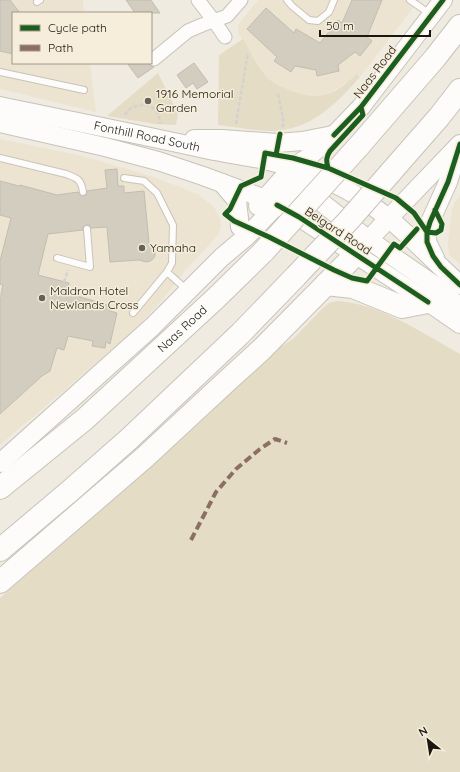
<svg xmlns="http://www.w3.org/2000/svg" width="460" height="772" viewBox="0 0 460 772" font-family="Quicksand,sans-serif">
<rect width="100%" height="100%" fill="#f0ebe0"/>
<path fill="#ece4d0" d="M 0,0 L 83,0 L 84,13 L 13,13 L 13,63 L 90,63 L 96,112 L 0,89 Z
M 258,0 L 419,0 L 360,77 L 356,74 L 349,81 L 340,87 L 324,96 L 313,97 L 299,94 L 274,84 L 266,76 L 238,33 L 238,26 L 244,17 Z
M 0,139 L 78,155 L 103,162 L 154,177 L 180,187 L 199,195 L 214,207 L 220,218 L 221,225 L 219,234 L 184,272 L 167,294 L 147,317 L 130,334 L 0,445 Z
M 460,195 L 460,264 L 449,255 L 448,241 L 452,209 L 455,202 Z"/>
<path fill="#e5dcc6" d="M 243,39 C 250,51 257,65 266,76 C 272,83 279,86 287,89 C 316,102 334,97 356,74 L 360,77 C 334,106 309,132 267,131 C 251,130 234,127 218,125 L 219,55 Z
M 158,73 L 178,114 L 176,125 L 155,124 L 107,116 Z
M 337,301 C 379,303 424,334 460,354 L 460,772 L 0,772 L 0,598 L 162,457 L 210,413 L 273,352 L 293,339 L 323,308 L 329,303 Z"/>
<path fill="#d3cdc0" stroke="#c1bdb4" d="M 0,0 L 10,0 L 20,13 L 13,13 L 13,54 L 0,51 Z
M 126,0 L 151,0 L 160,13 L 135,13 Z
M 352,0 L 382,0 L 367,37 L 372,41 L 360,56 L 355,52 L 338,65 L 339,71 L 317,76 L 316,70 L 295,66 L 291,72 L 274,61 L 277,57 L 247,29 L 266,8 L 294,33 L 296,29 L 320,43 L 338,20 L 342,23 Z
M 127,63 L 147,63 L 151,66 L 154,67 L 138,78 Z
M 194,63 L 208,82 L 197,89 L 193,83 L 186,88 L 177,75 Z
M 117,169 L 118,186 L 124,186 L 124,193 L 144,191 L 149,243 L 154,247 L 155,250 L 155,256 L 153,259 L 150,261 L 146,262 L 139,260 L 110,262 L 107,227 L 91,228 L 89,225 L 86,225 L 83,227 L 83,230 L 48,234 L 38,275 L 69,283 L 67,293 L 111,306 L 110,311 L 117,313 L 110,344 L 106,342 L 105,348 L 92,346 L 93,341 L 68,336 L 64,350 L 57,348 L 50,371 L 42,376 L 0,414 L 0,299 L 3,285 L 0,284 L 0,261 L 11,218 L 0,215 L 0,181 L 19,186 L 20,185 L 57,195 L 78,192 L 80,195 L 83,196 L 86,195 L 87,191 L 107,188 L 105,170 Z"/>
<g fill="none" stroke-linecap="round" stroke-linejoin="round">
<defs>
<path id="service" d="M 287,0 L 292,6 L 309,20 L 318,21 L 329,12 L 334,0
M 410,0 L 430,14
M 37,2 L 40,0
M 0,72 L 84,90
M 0,158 L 66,174 C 77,178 81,179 83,192
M 124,178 L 144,181 L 157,193 L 173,225 L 172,263 L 167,272 L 133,313
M 57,258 L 90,267 L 87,229
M 167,272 L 187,290"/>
<path id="minor" d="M 198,0 L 214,21 L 225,37
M 154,59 L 188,31 L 202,25 L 227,16 L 241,0"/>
<g id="secondary">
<path id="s1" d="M 0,106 C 71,121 143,135 214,151 C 230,154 247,156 264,160 C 295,167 325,177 352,193 C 393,216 425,253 460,285"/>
<path d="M 0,123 L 105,147 L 158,161 L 203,176 L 265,199 L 299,217 L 428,302 L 460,324"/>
<path d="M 194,139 L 222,139 L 278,143 L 302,141 L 333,135"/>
<path d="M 222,183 L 237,201 L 240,227"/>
<path d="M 306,186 L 307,190 L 316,198 L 369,240 L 434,285 L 460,307"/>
<path d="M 258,206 L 293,167 L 306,159 L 315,151 L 334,135 L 361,107 L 443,0"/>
<path d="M 361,248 L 389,218 L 460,144"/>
<path d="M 435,258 L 427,242 L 427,232 L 430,222 L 448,182 L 458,149"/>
<path d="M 0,463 L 152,327 L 222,257 L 247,236 L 297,184 L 303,179 L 321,178"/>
</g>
<g id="trunk">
<path d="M 358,147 L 435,58 L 460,26"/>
<path d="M 390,173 L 439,117 L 460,90"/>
<path d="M 326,284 L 353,287 L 402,307 L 428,302"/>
<path id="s2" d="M 0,488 L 85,419 L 216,298 L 264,251"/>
<path d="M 0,550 L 70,491 L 129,439 L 241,333 L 296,276"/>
<path d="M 0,582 L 145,457 L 228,380 L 261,350 L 355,255"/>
</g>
</defs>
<use href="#service" stroke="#c7c3bb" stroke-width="8"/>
<use href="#minor" stroke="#c7c3bb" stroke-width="15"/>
<use href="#secondary" stroke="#c7c3bb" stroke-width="20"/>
<use href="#trunk" stroke="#c7c3bb" stroke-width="24"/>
<path stroke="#d4d2cf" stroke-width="2.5" stroke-dasharray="4 2" stroke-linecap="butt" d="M 278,94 L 284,123 L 282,127
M 125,115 C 130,104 149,101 157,112 C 159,115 160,120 160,124
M 236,124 L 248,53
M 64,282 L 68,270
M 0,296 L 1,296"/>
<use href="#service" stroke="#fdfcfa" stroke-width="6"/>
<use href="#minor" stroke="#fdfcfa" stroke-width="13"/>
<use href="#secondary" stroke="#fdfcfa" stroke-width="18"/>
<use href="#trunk" stroke="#fdfcfa" stroke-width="22"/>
<defs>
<path id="trunk-bridge" d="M 264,251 L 358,147
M 296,276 L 349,220 L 390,173"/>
</defs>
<use href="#trunk-bridge" stroke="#c7c3bb" stroke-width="24" stroke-linecap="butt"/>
<use href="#trunk-bridge" stroke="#fdfcfa" stroke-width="22"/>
<path stroke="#8d6e63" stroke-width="4" stroke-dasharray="8 4" stroke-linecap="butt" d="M 191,540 L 216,492 L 236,469 L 260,449 L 275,439 L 287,443"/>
<defs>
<path id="cycleway" d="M 280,134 L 276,155 L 293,158 L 328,168 L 396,198 L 414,213 L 427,232 L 436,233 L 441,230 L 442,224 L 435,210
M 334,135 L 361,107 L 443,0
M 460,144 L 448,182 L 430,222 L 427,232 L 427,242 L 433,256 L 441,267 L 460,285
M 276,155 L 265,153 L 261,177 L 241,186 L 230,209 L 225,214 L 234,221 L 269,237 L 334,270 L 352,278 L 367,281 L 394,244 L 400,248 L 417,229
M 328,168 C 326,161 326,157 330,151 L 363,115 L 361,107
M 277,205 L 299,217 L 428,302"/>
</defs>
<use href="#cycleway" stroke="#f6eeda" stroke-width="8"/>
<use href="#cycleway" stroke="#1b5e20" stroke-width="5"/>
</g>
<g fill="#656159" stroke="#f6eeda" stroke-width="1.5">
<circle cx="148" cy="101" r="4"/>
<circle cx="142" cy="248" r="4"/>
<circle cx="42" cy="298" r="4"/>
</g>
<g text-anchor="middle" stroke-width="3" stroke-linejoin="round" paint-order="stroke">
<g font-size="12" fill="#1a1711" stroke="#f6eeda">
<text transform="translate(375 72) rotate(-53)" y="4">Naas Road</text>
<text dy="4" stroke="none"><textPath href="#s1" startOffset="150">Fonthill Road South</textPath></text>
<text transform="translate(338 231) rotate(33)" y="4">Belgard Road</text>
<text dy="4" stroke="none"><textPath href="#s2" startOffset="242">Naas Road</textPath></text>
</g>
<g font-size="12" fill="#1a1711" stroke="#f6eeda" text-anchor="start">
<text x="156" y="98">1916 Memorial<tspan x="156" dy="14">Garden</tspan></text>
<text x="150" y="252">Yamaha</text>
<text x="50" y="295">Maldron Hotel<tspan x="50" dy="14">Newlands Cross</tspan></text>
</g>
</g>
<rect x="12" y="12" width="140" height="52" fill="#f6eeda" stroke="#9e988a"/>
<rect x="20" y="25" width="20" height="6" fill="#1b5e20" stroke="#9e988a"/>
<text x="48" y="32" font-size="12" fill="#1a1711">Cycle path</text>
<rect x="20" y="45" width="20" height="6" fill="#8d6e63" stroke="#9e988a"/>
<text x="48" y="52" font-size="12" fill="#1a1711">Path</text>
<g transform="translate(428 740) rotate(330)" stroke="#f6eeda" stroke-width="3" paint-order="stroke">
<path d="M0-3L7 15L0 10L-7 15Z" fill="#1a1711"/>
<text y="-6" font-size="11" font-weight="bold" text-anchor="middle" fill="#1a1711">N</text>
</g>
<path d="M320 30v6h110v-6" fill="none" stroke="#1a1711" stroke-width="2"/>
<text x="326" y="30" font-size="12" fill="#1a1711" stroke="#f6eeda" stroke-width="3" paint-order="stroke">50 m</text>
</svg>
